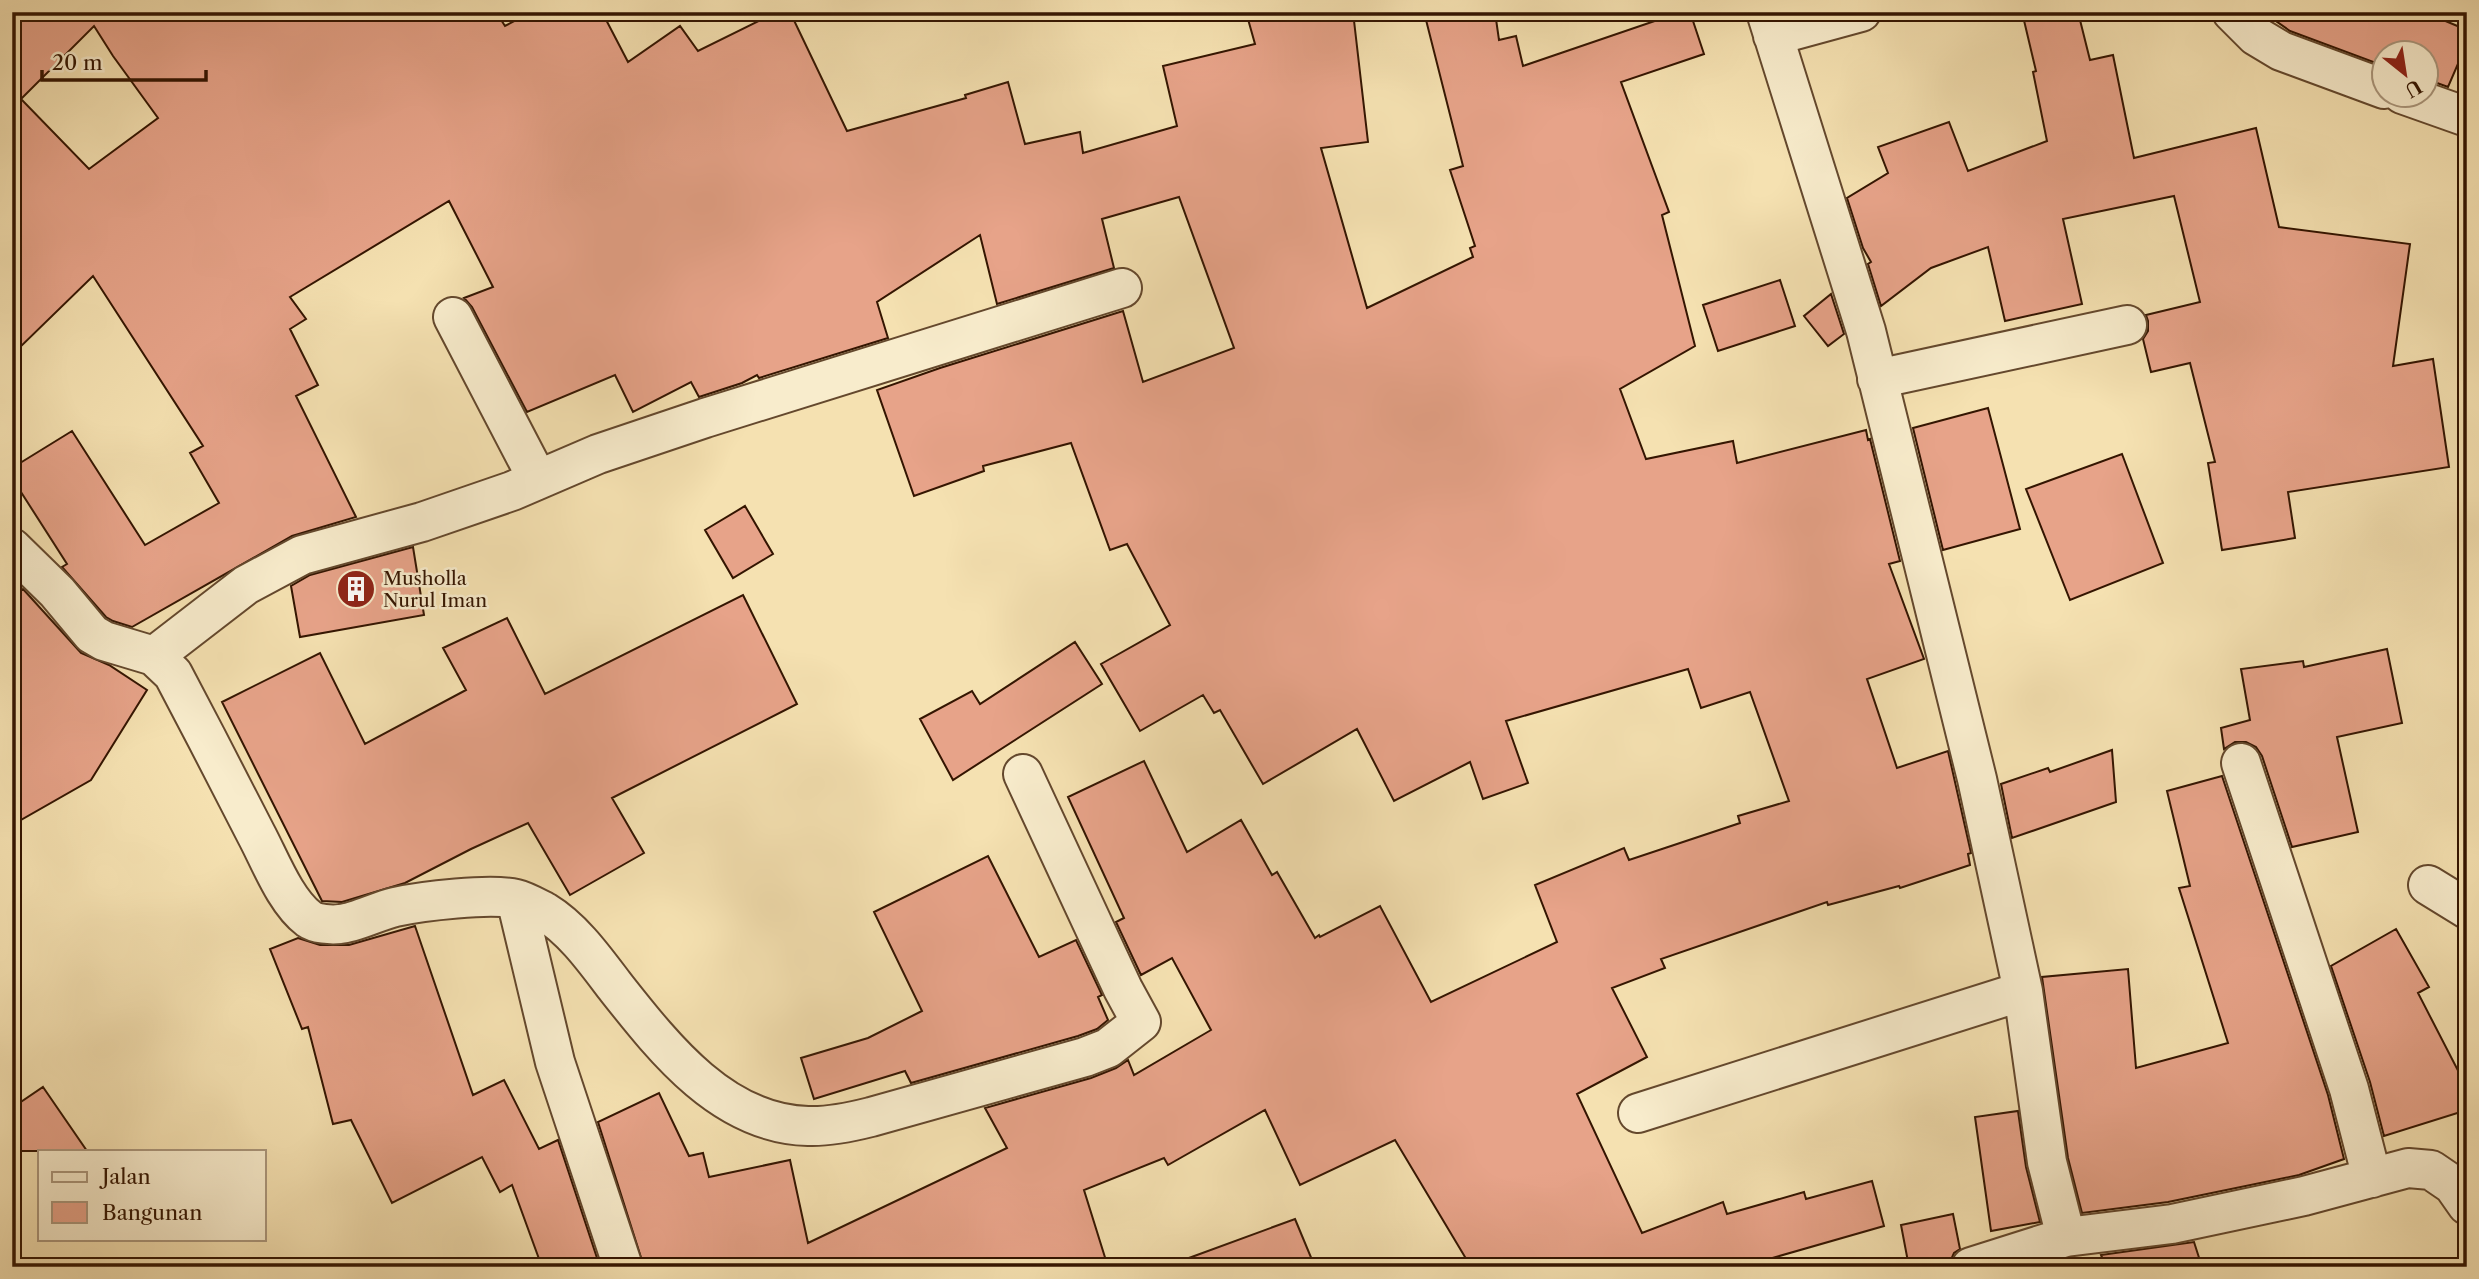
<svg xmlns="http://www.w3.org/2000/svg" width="2479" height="1279" viewBox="0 0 2479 1279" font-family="'Libre Caslon Text',serif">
<rect width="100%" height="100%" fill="#f5e1b1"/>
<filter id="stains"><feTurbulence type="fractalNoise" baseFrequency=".00286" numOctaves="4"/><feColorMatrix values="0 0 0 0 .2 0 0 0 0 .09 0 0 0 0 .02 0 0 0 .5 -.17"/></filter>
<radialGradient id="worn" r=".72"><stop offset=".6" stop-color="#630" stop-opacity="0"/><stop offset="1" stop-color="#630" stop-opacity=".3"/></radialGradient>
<path fill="#e7a389" stroke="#341501" stroke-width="2" fill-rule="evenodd" d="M 12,12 L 496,12 L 505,26 L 531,12 L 602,12 L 628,62 L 680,26 L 698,51 L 777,12 L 790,12 L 847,131 L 966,98 L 965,95 L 1008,82 L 1025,144 L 1080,132 L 1083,153 L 1177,126 L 1163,66 L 1255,44 L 1246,12 L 1353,12 L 1368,142 L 1321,148 L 1367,308 L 1473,257 L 1470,248 L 1475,246 L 1450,170 L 1463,166 L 1424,12 L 1495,12 L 1499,40 L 1516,36 L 1523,66 L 1681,12 L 1690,12 L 1704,54 L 1621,82 L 1669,212 L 1662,215 L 1695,346 L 1620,389 L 1646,459 L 1733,441 L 1737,463 L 1866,430 L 1868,440 L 1870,439 L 1900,561 L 1889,564 L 1924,659 L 1867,679 L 1897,768 L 1948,751 L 1971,853 L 1968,854 L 1970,865 L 1900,888 L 1899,886 L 1828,905 L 1827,902 L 1661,959 L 1665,968 L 1612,988 L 1647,1057 L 1577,1094 L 1642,1233 L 1723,1202 L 1727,1214 L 1804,1192 L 1806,1199 L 1872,1181 L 1884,1226 L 1741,1267 L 1471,1267 L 1395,1140 L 1300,1185 L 1265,1110 L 1168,1165 L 1164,1158 L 1084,1190 L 1108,1267 L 644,1267 L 598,1122 L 659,1093 L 689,1156 L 703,1153 L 709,1177 L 790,1160 L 808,1243 L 1007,1148 L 985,1108 L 1091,1078 L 1116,1068 L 1128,1060 L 1134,1075 L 1211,1030 L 1172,958 L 1141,975 L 1116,922 L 1124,918 L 1068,797 L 1144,761 L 1187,852 L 1241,820 L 1272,875 L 1277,872 L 1315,938 L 1319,935 L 1320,937 L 1380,906 L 1431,1002 L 1557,942 L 1535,885 L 1624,848 L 1629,860 L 1740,823 L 1738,816 L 1789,801 L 1750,692 L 1701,708 L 1688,669 L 1506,721 L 1528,783 L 1483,799 L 1470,762 L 1394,801 L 1357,729 L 1263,784 L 1220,710 L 1214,713 L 1203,695 L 1140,731 L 1101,664 L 1170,625 L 1127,544 L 1110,550 L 1071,443 L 983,466 L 984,471 L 914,496 L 877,390 L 940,368 L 1123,311 L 1143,382 L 1234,348 L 1179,197 L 1102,219 L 1114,268 L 997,304 L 980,235 L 877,302 L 888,338 L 759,378 L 757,375 L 742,383 L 699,397 L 691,382 L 633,412 L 615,375 L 527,412 L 472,307 L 464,298 L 493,287 L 449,201 L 290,297 L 306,319 L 290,329 L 318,385 L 296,396 L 356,517 L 292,536 L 132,627 L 113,621 L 106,617 L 62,567 L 67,564 L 12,478 L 12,468 L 72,431 L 145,545 L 219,503 L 190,453 L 203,446 L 93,276 L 12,355 ZM 94,26 L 113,56 L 158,118 L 89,169 L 21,99 Z
M 2022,12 L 2078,12 L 2090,60 L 2113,55 L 2134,158 L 2256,128 L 2279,227 L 2410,244 L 2393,366 L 2433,359 L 2449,467 L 2288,492 L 2295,538 L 2222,550 L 2208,463 L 2215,462 L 2190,363 L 2151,372 L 2143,339 L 2148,331 L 2148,321 L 2146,315 L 2200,302 L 2174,196 L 2063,219 L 2082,304 L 2005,321 L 1988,247 L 1931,268 L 1881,306 L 1868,264 L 1871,262 L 1863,248 L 1847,198 L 1888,173 L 1878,147 L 1949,122 L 1968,171 L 2047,141 L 2033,72 L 2036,71 Z
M 2263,12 L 2424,12 L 2467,30 L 2467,43 L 2448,87 L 2426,79 L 2426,52 L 2384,52 L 2384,66 L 2290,31 Z
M 1780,280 L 1795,326 L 1718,351 L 1703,305 Z
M 1831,294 L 1844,334 L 1828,346 L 1804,316 Z
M 1988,408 L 2020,529 L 1943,550 L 1913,428 Z
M 2122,454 L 2163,563 L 2070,600 L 2026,489 Z
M 745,506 L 773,554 L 733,578 L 705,530 Z
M 413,547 L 424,615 L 300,637 L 291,586 L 310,575 Z
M 23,589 L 81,653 L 109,665 L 147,690 L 91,780 L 12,825 L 12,596 Z
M 743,595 L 797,704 L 612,798 L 644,853 L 570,895 L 528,823 L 471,849 L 405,883 L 342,902 L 322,901 L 222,702 L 320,653 L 365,744 L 466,690 L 443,648 L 507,618 L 545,694 Z
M 1075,642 L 1102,684 L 953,780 L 920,719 L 972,691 L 980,704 Z
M 2387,649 L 2402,723 L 2337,737 L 2358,832 L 2292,847 L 2262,756 L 2256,747 L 2246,742 L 2235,742 L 2224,749 L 2221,728 L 2250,720 L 2241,669 L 2303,661 L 2304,667 Z
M 2112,750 L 2116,802 L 2012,838 L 2001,784 L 2048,768 L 2050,772 Z
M 2222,776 L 2328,1095 L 2344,1159 L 2299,1175 L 2168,1202 L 2082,1213 L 2068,1158 L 2042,977 L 2128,969 L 2136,1068 L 2228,1043 L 2179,888 L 2190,886 L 2167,791 Z
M 988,856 L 1039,957 L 1076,940 L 1102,995 L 1098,997 L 1108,1020 L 1097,1029 L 1078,1036 L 911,1083 L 905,1071 L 814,1099 L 801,1058 L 868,1038 L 922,1011 L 874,912 Z
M 415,926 L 473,1095 L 504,1080 L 539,1149 L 558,1140 L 600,1267 L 542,1267 L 512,1185 L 500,1192 L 482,1157 L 392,1203 L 351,1120 L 333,1124 L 308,1027 L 302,1029 L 270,949 L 298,938 L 320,945 L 349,945 Z
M 2396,929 L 2429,987 L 2418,993 L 2467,1088 L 2467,1110 L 2384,1136 L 2370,1082 L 2331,966 Z
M 43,1087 L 87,1151 L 12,1151 L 12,1108 Z
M 2018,1111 L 2026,1167 L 2040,1222 L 1991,1231 L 1975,1117 Z
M 1953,1214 L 1960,1249 L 1954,1253 L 1950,1262 L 1927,1267 L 1909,1267 L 1901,1225 Z
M 1295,1219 L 1315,1267 L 1179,1267 L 1178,1262 Z
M 2194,1242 L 2202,1267 L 2106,1267 L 2101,1255 Z"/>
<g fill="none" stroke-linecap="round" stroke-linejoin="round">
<defs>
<path id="minor" d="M 1766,12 L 1866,331 L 1977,779 L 2023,991 L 2047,1162 L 2066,1237
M 2232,12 L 2256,36 L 2281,51 L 2384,89
M 1773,36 L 1861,12
M 2402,94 L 2467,117
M 453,317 L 538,480
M 1877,379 L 2127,325
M 12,548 L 57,592 L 92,634 L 104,641 L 154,656 L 173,674 C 201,727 229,781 256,834 C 270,860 285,901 309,919 C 316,924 331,925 340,924 C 355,923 378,911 395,907 C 422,901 491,893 516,899 C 525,901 537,908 545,912 C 573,929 595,960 614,985 C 663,1047 722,1124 808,1126 C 829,1127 851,1122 871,1117 L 1085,1057 L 1108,1048 L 1141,1022 L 1123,989 L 1023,774
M 154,656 L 246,585 L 302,555 L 422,522 L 512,491 L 598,454 L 705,418 L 1122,288
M 2241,763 L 2349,1089 L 2372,1178
M 2428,885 L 2467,909
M 516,899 L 555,1062 L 623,1267
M 1638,1113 L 2023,991
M 1971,1267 L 2066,1237 L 2172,1224 L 2304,1196 L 2408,1168 L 2431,1170 L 2453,1185 L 2467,1205"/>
</defs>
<use href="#minor" stroke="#64482d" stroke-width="42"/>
<use href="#minor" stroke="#f8eccc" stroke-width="38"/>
</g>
<defs>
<symbol id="building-disc" viewBox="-11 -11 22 22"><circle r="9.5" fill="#8f2418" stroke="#f8eccc"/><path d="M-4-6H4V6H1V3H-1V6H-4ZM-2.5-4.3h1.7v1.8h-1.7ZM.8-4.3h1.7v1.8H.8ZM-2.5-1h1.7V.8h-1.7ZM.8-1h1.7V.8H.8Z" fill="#fff"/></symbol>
</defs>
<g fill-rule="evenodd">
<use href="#building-disc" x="334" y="567" width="44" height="44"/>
</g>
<g text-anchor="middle" stroke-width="5" stroke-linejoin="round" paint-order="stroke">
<g font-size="19" fill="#341501" stroke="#f8eccc" text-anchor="start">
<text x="383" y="585">Musholla<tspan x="383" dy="22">Nurul Iman</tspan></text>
</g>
</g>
<rect width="2479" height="1279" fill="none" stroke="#f5e1b1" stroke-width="42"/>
<rect x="14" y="14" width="2451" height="1251" fill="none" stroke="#341501" stroke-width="3.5"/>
<rect x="21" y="21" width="2437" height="1237" fill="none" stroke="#341501" stroke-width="2"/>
<rect x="38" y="1150" width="228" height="91" fill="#f8eccc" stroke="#aa967b" stroke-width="2"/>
<rect x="52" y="1172" width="35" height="10" fill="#f8eccc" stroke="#aa967b" stroke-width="2"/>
<text x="102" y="1184" font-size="21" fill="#341501">Jalan</text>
<rect x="52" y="1202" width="35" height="21" fill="#e7a389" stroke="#aa967b" stroke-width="2"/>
<text x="102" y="1220" font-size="21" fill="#341501">Bangunan</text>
<g transform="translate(2405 74) rotate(150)"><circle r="33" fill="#f8eccc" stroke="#aa967b" stroke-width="2"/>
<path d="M0-5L12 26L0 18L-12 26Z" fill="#8f2418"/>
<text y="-10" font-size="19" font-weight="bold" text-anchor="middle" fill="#341501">U</text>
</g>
<path d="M42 70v10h164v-10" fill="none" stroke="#341501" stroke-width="3.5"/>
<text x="52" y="70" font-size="21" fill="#341501" stroke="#f8eccc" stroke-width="5" paint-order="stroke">20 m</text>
<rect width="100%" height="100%" filter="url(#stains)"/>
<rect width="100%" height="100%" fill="url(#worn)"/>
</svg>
